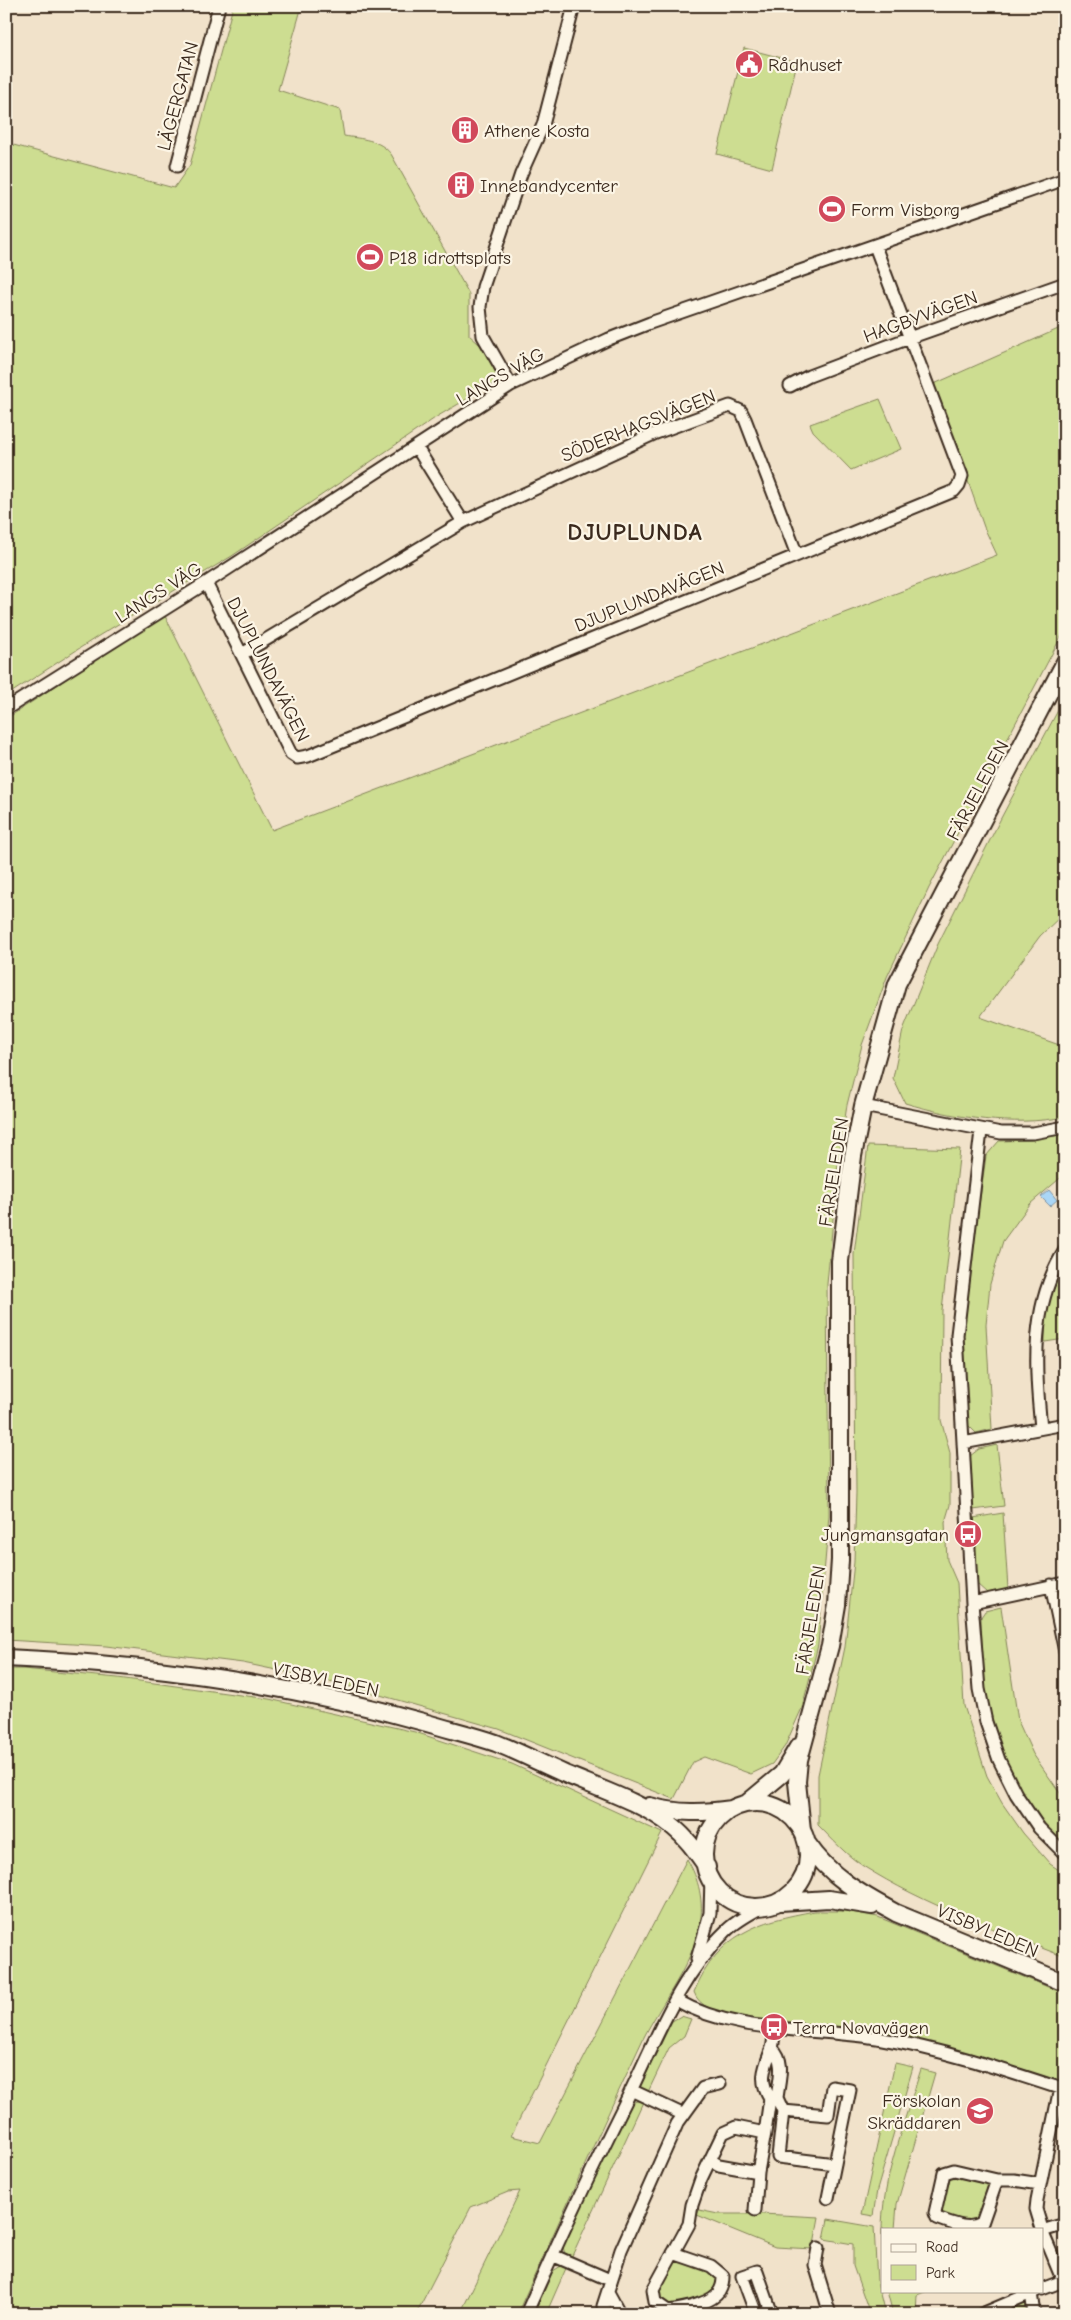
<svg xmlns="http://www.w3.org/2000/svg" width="1071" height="2320" viewBox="0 0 1071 2320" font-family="'Comic Neue',sans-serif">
<rect width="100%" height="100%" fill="#f1e2ca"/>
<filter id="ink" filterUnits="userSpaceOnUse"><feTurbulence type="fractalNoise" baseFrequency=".02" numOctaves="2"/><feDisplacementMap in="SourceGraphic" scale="10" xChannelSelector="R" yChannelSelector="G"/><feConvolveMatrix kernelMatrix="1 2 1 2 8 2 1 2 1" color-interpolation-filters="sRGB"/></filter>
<g filter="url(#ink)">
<path fill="#cddd91" stroke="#848458" d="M 233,6 L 302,6 L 278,90 L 340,110 L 344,136 C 362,139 379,139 391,154 L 469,294 L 469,335 L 488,352 L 498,381 L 438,416 L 232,556 L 100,635 L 6,696 L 6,143 L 174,188 L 190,165 Z
M 744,48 L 797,62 L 772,169 L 717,154 Z
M 1065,326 L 1065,629 L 929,888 L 887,977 L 862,1045 L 847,1105 L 838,1165 L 827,1284 L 829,1515 L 818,1645 L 802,1708 L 785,1746 L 772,1764 L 751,1774 L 704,1757 L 693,1762 L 674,1799 L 499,1729 L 338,1683 L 243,1663 L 106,1646 L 6,1640 L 6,1163 L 8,1161 L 6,1158 L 6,719 L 164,614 L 272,830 L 997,555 L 984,527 L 934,384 Z
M 880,399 L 901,449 L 851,470 L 813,431 L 810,424 Z
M 1065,697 L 1065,912 L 1040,936 L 980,1017 L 1065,1047 L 1065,1117 C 1012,1127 956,1118 905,1103 L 893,1078 L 903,1030 L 938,944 L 1000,820 Z
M 1065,1134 L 1065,1174 L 1030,1204 L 1003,1241 L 990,1284 L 986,1325 L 992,1429 L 976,1433 L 968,1425 L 963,1337 L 968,1283 L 986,1156 L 999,1141 L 1031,1140 Z
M 868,1146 L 960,1149 L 942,1310 L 941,1420 L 950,1453 L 950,1505 L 945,1522 L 947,1560 L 957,1583 L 964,1706 L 987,1776 L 1002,1803 L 1023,1833 L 1050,1864 L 1065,1874 L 1065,1957 C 996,1930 925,1905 863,1866 C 846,1855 832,1839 818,1825 L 818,1775 L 845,1647 L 854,1562 L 856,1493 L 854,1254 Z
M 1065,1264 L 1065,1339 L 1045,1342 L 1046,1306 Z
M 997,1445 L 1004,1506 L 973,1510 L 970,1456 L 979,1449 Z
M 1003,1513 L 1008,1589 L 987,1593 L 977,1584 L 973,1518 Z
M 1001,1607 L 1018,1721 L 1033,1754 L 1065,1800 L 1065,1845 C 1021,1803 990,1744 984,1683 C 982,1661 982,1639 981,1617 L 985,1611 Z
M 6,1669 L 23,1669 L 118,1678 L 269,1699 L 415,1732 L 512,1764 L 662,1833 L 511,2136 L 540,2143 L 687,1859 C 699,1879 704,1902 700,1924 C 692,1966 662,2001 643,2039 C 600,2130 559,2222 517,2314 L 460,2314 L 520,2191 L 508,2192 L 471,2207 L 416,2314 L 6,2314 Z
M 815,1911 L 845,1911 L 878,1917 L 1065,1994 L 1065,2083 C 1003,2063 941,2042 877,2032 C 850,2027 822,2026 794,2022 C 767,2019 703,2021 694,1992 C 718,1934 758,1921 815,1911 Z
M 681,2016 L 691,2019 L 684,2036 L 669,2048 L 648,2092 L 640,2087 L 672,2021 Z
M 895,2063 L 913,2067 L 877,2190 L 873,2216 L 862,2214 Z
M 921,2069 L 935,2073 L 897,2204 L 895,2229 L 882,2229 L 882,2235 C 881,2180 905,2121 921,2069 Z
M 637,2101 L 643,2102 L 571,2258 L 565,2254 L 563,2247 L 629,2104 Z
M 945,2174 L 995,2181 L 975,2225 L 939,2217 Z
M 699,2210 L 718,2214 L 762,2214 L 819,2217 L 813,2249 L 775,2247 L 697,2215 Z
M 828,2219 L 874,2227 L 877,2282 L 885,2314 L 870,2314 L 853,2266 L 853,2244 L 824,2239 Z
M 674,2255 L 720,2276 L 713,2294 L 669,2308 L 658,2300 L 655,2290 Z
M 561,2266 L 567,2266 L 546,2314 L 534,2314 L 553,2271 Z
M 887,2291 L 927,2291 L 917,2295 L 916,2314 L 893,2314 Z
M 1029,2296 L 1033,2314 L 985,2314 Z"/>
<path fill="#aad6f6" stroke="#7e91a0" d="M 1049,1190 L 1057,1200 L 1050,1206 L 1041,1197 Z"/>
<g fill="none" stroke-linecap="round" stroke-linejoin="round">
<defs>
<path id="street" d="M 177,166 L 219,6
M 511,385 L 483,336 L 480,307 L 483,287 L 521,174 L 543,125 L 574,6
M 790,386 L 809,376 L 909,338 L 1065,283
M 417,448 L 463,522
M 206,583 L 291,754 L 297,758 L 308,756 L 954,491 L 959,485 L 962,476 L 875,246
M 242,654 L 463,522 L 656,433 L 730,406 L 741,411 L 745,419 L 797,555
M 6,709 L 206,583 L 511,385 L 609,339 L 650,323 L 1065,179
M 863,1106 L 1001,1133 L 1033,1133 L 1065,1127
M 981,1131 L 957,1335 L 972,1603 L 979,1689 L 986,1722 L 999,1760 L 1016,1794 L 1039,1828 L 1065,1854
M 1041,1428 C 1035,1366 1030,1305 1065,1250
M 963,1443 L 1065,1424
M 1051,1585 L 1065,1652
M 972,1603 L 1065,1583
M 697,1959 L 710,1913 L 711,1878
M 676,2000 C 737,2035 810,2027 877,2038 C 941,2049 1004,2070 1065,2090
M 772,2048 C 786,2061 779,2080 777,2098 L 770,2098 C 758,2079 765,2067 772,2048 C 774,2041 774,2034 774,2027
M 631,2090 L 682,2114
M 777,2098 L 783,2111 L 828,2115 L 832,2087 L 850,2090 L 828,2198
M 783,2111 L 778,2157 L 835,2164
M 765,2133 L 770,2098
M 997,2180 L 982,2223 C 968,2231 951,2223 937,2218 L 935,2213 L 944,2173 L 954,2170 L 997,2180 L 1014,2180 L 1040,2184
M 755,2210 L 758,2172
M 1042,2229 L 1036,2209 L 1037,2200 L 1060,2088
M 1042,2231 L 1065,2286
M 1042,2231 L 1065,2224
M 818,2248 L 815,2265 L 830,2314
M 673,2253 L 711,2266 L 723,2276 C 723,2279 723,2284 721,2288 C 716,2303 683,2309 668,2311 L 655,2302 L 653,2290 L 689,2224 L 692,2205 L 701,2179 L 723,2133 L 736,2127 L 765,2133 L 758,2172 L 719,2165 L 710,2160
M 552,2255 L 610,2280
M 1042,2289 L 1063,2281
M 608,2292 L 620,2314
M 1031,2293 L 1034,2314
M 526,2314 C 557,2244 589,2175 623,2107 C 653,2047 677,1978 726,1931 C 737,1920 751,1913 764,1906
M 606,2314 L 603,2306 L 621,2250 L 677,2124 L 703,2088 L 720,2084
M 756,2314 L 742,2276 L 757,2271 L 772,2314
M 982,2314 L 1036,2291"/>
<path id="secondary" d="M 6,1658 C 148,1664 290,1684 427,1723 C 450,1730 473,1735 496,1743 C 519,1752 542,1764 565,1774 C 598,1788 646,1804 673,1827 C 687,1838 697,1853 707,1867
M704 1855a52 52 0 1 1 104 0a52 52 0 1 1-104 0Z
M 746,1804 L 782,1774 L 798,1747
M 650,1806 C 678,1814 704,1813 732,1809
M 802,1830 L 797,1782 L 799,1760 L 830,1646 L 837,1605 L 840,1560 L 840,1261 L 853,1156 L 863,1106 L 897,984 L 1065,662
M 807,1843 C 830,1877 861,1894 896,1913 L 1065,1983
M 780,1902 L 829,1899 L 872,1906"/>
</defs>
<use href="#street" stroke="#3b2a1e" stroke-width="15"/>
<use href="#secondary" stroke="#3b2a1e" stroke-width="20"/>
<use href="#street" stroke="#fcf5e5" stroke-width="11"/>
<use href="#secondary" stroke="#fcf5e5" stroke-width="16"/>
</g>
</g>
<defs>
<symbol id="civic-disc" viewBox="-11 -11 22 22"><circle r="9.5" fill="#d1495b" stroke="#fcf5e5"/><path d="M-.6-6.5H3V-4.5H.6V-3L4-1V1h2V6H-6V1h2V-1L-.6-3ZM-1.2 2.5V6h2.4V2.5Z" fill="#fff"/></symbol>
<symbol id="building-disc" viewBox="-11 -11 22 22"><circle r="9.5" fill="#d1495b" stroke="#fcf5e5"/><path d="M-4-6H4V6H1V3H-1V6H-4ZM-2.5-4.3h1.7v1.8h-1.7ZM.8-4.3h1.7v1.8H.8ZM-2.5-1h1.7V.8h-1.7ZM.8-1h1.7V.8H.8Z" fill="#fff"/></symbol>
<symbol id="stadium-disc" viewBox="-11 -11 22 22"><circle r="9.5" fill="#d1495b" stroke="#fcf5e5"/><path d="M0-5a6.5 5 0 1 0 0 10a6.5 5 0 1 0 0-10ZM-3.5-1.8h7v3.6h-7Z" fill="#fff"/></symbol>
<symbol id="bus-disc" viewBox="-11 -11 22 22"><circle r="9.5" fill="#d1495b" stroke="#fcf5e5"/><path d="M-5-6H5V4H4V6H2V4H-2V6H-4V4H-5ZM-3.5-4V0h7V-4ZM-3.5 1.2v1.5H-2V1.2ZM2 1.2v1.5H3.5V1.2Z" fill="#fff"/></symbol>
<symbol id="school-disc" viewBox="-11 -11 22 22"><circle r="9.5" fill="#d1495b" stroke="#fcf5e5"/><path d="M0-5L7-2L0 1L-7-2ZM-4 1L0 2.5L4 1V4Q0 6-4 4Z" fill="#fff"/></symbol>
</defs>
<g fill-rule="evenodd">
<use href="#civic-disc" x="733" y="48" width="32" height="32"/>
<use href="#building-disc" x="449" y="114" width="32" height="32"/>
<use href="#building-disc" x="445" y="169" width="32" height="32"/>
<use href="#stadium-disc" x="816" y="193" width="32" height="32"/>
<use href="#stadium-disc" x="354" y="241" width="32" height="32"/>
<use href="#bus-disc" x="952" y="1518" width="32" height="32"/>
<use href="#bus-disc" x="758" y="2011" width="32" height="32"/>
<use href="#school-disc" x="964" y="2095" width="32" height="32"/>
</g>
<g text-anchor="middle" stroke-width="4.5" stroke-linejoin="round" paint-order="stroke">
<g font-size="19" fill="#3b2a1e" stroke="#fcf5e5" text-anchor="start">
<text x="768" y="71">Rådhuset</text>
<text x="484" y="137">Athene Kosta</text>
<text x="480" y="192">Innebandycenter</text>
<text x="851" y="216">Form Visborg</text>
<text x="389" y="264">P18 idrottsplats</text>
<text x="949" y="1541" text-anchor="end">Jungmansgatan</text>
<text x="793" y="2034">Terra Novavägen</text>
<text x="961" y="2107" text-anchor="end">Förskolan<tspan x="961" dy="22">Skräddaren</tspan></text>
</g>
<g font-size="19" fill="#3b2a1e" stroke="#fcf5e5">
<text transform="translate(177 96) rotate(-75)" y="7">LÄGERGATAN</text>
<text transform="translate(920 316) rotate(-20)" y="7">HAGBYVÄGEN</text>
<text transform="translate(500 376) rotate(-30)" y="7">LANGS VÄG</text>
<text transform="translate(638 425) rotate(-22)" y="7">SÖDERHAGSVÄGEN</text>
<text transform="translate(158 592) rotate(-32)" y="7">LANGS VÄG</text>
<text transform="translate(649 596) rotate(-22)" y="7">DJUPLUNDAVÄGEN</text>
<text transform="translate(269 669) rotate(63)" y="7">DJUPLUNDAVÄGEN</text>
<text transform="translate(977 790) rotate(-62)" y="7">FÄRJELEDEN</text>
<text transform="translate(833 1172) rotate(-81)" y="7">FÄRJELEDEN</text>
<text transform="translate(810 1620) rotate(-81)" y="7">FÄRJELEDEN</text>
<text transform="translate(326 1679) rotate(12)" y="7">VISBYLEDEN</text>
<text transform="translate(988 1930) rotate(23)" y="7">VISBYLEDEN</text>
</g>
<g font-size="24" font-weight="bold" letter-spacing="1" fill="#3b2a1e" stroke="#fcf5e5">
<text x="635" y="540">DJUPLUNDA</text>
</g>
</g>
<rect width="1071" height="2320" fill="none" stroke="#fcf5e5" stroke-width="25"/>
<rect x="12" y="12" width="1046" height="2295" fill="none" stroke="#3b2a1e" stroke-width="2" filter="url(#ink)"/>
<rect x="881" y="2228" width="162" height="65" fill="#fcf5e5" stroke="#afa495"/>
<rect x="891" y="2244" width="25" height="8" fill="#fcf5e5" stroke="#afa495"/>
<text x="926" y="2252" font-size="15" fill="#3b2a1e">Road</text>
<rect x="891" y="2265" width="25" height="15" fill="#cddd91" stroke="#afa495"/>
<text x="926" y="2278" font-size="15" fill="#3b2a1e">Park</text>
</svg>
